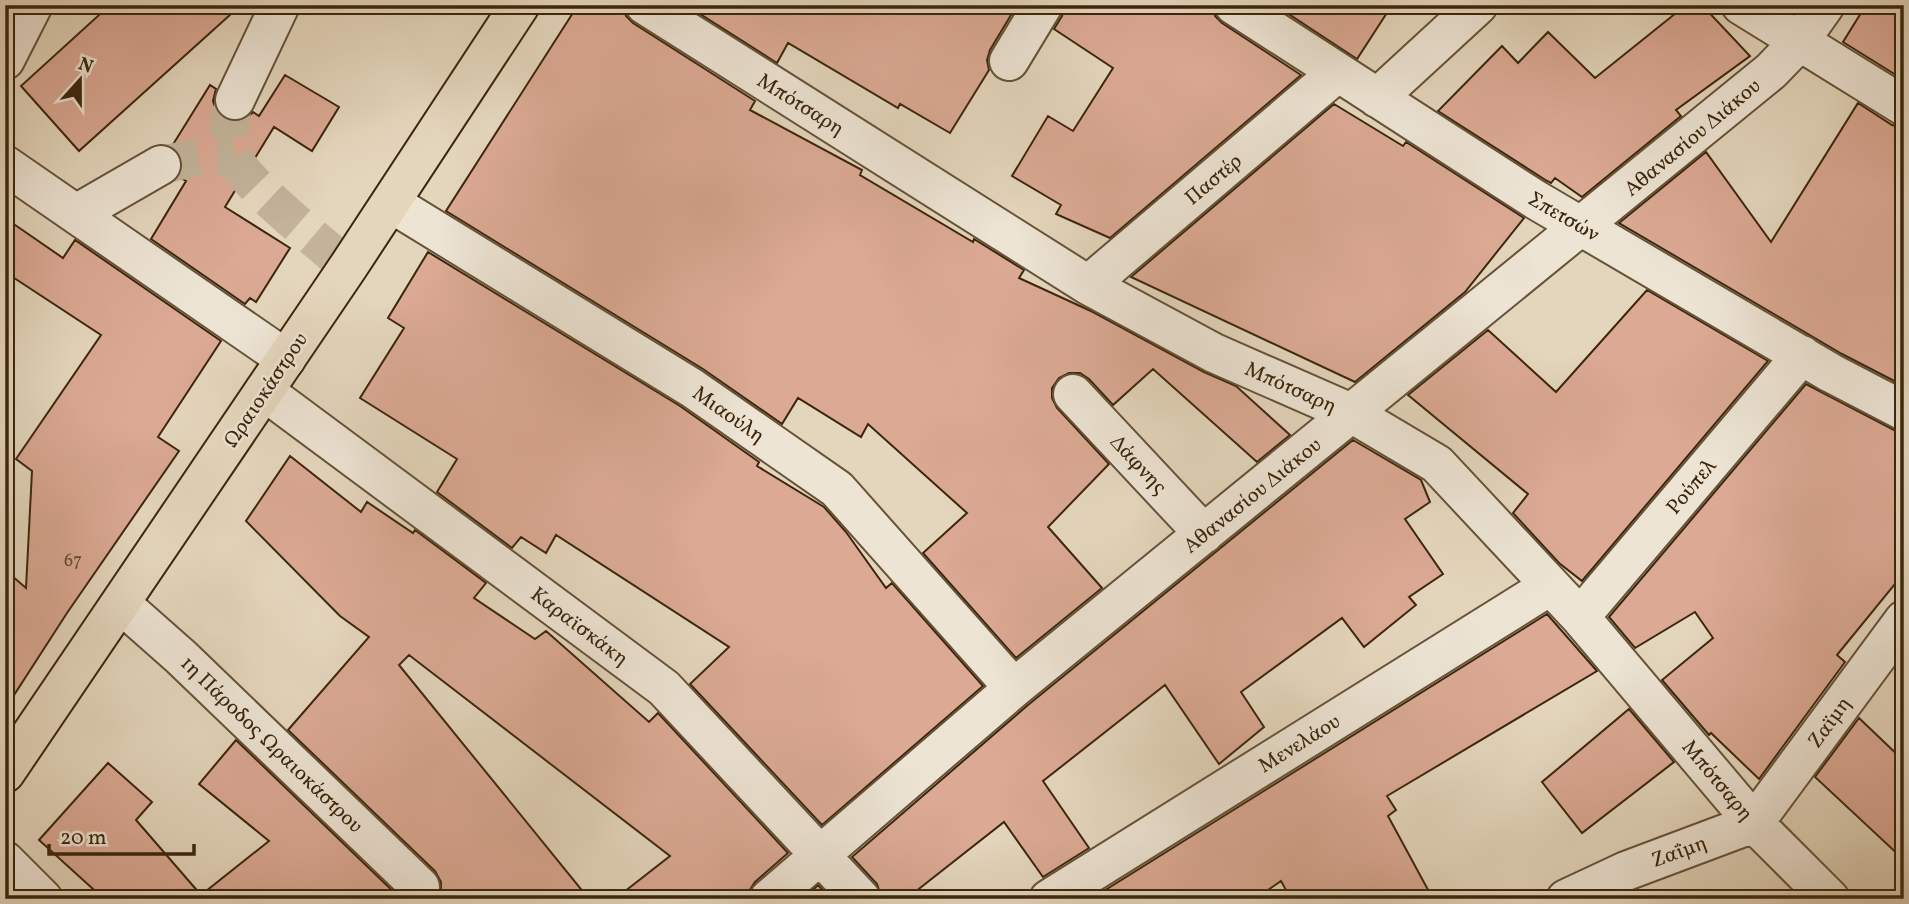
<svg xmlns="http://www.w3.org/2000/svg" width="1909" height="904" viewBox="0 0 1909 904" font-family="Vollkorn,serif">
<rect width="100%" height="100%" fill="#e4d6bd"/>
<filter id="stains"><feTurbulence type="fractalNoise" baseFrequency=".00286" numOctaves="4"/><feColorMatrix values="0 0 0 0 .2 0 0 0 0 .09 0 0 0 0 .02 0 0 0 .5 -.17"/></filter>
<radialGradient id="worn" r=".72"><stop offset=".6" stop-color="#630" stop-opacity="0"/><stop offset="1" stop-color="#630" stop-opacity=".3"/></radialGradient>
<path fill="#dba994" stroke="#3b260c" stroke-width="2" d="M 110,5 L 241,5 L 79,151 L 21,86 Z
M 578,5 L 623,5 L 626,16 L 633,23 L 755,101 L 750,110 L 862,170 L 860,175 L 973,242 L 974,239 L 1024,270 L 1019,278 L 1093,312 L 1204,372 L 1236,386 L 1290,435 L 1257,462 L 1153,369 L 1113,405 L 1089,379 L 1080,373 L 1069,373 L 1059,378 L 1052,388 L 1052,398 L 1057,408 L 1109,464 L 1048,527 L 1102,588 L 1016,658 L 923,553 L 967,513 L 868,424 L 861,437 L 798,398 L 782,424 L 703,369 L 446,211 Z
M 686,5 L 1017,5 L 990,50 L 987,60 L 989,70 L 950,133 L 900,104 L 898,108 L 788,43 L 777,63 Z
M 1065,5 L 1212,5 L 1215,16 L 1222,23 L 1301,75 L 1110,238 L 1056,214 L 1061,205 L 1012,176 L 1048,116 L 1073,131 L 1113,68 L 1054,29 L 1062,16 Z
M 1275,5 L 1392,5 L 1357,59 Z
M 1686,5 L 1702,5 L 1750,56 L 1676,110 L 1681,116 L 1582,197 L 1555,178 L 1551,183 L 1547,181 L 1438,111 L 1502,46 L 1518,63 L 1548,32 L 1595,78 Z
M 1866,5 L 1904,5 L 1904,80 L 1843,42 Z
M 285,75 L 339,107 L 312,151 L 274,127 L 225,207 L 290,248 L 256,302 L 250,298 L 245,304 L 151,239 L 186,181 L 179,177 L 183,164 L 180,154 L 172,146 L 210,85 L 216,89 L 213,101 L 217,113 L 226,120 L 237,122 L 247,118 L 253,112 L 259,116 Z
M 1858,103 L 1892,125 L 1904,128 L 1904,386 L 1842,354 L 1619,223 L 1706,152 L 1771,242 Z
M 1334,104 L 1403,146 L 1406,142 L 1524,218 L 1465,292 L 1355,382 L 1131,277 Z
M 5,218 L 63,258 L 75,240 L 221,341 L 158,437 L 179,451 L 67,613 L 5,709 L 5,570 L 26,588 L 32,471 L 16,459 L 101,335 L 5,272 Z
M 428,252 L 680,406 L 759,462 L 757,466 L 824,507 L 846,532 L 886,588 L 892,583 L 983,686 L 822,825 L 690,684 L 729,647 L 556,535 L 546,553 L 521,537 L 512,548 L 437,492 L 457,459 L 360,398 L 404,328 L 388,318 Z
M 1647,290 L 1768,361 L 1582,581 L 1559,563 L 1513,513 L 1528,494 L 1408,395 L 1488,330 L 1556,392 Z
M 1806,384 L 1894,430 L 1904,433 L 1904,573 L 1837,655 L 1845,662 L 1759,779 L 1711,733 L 1709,735 L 1662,680 L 1713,638 L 1695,612 L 1635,648 L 1609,617 Z
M 1353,440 L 1421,480 L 1430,502 L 1405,519 L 1443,574 L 1409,597 L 1416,605 L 1364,647 L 1342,618 L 1241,692 L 1264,727 L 1219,764 L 1165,685 L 1043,781 L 1089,848 L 1043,877 L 1004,822 L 906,899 L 882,899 L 877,884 L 852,857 L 1028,705 Z
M 290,456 L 361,512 L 367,502 L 413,533 L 415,530 L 486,583 L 474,598 L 535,639 L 546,631 L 649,722 L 658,713 L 788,853 L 755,882 L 749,891 L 748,899 L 615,899 L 670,856 L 409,655 L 399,665 L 589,899 L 438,899 L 441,892 L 441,882 L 435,871 L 288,730 L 369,637 L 340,616 L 246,521 Z
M 1547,614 L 1597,671 L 1387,796 L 1396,810 L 1388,816 L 1433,899 L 1291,899 L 1281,881 L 1255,899 L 1091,899 Z
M 1629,709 L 1674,762 L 1582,833 L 1542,782 Z
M 1859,718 L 1904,761 L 1904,860 L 1815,777 Z
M 236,740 L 401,899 L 104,899 L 39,840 L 108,763 L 152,802 L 136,820 L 201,895 L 269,841 L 199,784 Z
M 818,885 L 831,899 L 803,899 Z"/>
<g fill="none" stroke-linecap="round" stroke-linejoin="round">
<path stroke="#c2b39a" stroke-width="38" stroke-dasharray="38 19" stroke-linecap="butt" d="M 235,100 C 230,117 226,137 232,154 C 242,182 323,245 348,267
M 161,165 L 199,157 L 234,157"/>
<defs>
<path id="minor" d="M 645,5 L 1088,285 L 1214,353 L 1351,413 L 1437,464 L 1580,617 L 1754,823 L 1830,899
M 1234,5 L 1536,200 L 1831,373 L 1904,411
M 1741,5 L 1904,106
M 5,60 L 33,5
M 1009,61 L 1043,5
M 1377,98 L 1478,5
M 235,100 L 280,5
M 5,165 L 286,359
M 391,203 L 692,388 L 837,489 L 1014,688
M 76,214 L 161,165
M 1088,285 L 1337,73
M 264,391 L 664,688 L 861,899
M 1073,394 L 1204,534
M 121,604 L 181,657 L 420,887
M 1580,617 L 1802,355
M 1754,823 L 1904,620
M 5,861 L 43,899
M 769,899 L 1014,688 L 1771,71 L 1799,42 L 1825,5
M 1049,899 L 1550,586
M 1566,899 L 1626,871 L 1754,823"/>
<path id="major" d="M 5,773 L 348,267 L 520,5"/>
</defs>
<use href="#minor" stroke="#655238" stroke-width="42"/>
<use href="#major" stroke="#3b260c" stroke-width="42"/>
<use href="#minor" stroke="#ede4d4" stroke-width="38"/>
<use href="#major" stroke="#e4d6bd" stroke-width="38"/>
</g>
<g text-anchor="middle" stroke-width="5" stroke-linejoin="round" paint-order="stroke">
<g font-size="18" fill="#63472e">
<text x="73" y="566">67</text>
</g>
<g font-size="21" fill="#3b260c" stroke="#ede4d4">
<text transform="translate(801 104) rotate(32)" y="7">Μπότσαρη</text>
<text transform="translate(1692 137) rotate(-40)" y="7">Αθανασίου Διάκου</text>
<text transform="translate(1213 179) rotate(-40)" y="7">Παστέρ</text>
<text transform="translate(1564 216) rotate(30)" y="7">Σπετσών</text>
<text transform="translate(1291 387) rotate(24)" y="7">Μπότσαρη</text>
<text transform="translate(265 390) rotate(-56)" y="7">Ωραιοκάστρου</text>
<text transform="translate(729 414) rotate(35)" y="7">Μιαούλη</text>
<text transform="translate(1139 464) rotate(47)" y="7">Δάφνης</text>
<text transform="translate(1691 486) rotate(-50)" y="7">Ρούπελ</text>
<text transform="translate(1252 495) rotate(-39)" y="7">Αθανασίου Διάκου</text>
<text transform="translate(580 626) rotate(37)" y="7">Καραϊσκάκη</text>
<text transform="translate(1829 722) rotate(-54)" y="7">Ζαϊμη</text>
<text transform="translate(1299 743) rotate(-32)" y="7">Μενελάου</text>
<text transform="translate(272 744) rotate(44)" y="7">1η Πάροδος Ωραιοκάστρου</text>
<text transform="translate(1718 780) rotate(50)" y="7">Μπότσαρη</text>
<text transform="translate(1679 851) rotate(-20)" y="7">Ζαΐμη</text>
</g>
</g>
<rect width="1909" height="904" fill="none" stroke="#e4d6bd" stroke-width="28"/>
<rect x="7" y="7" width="1895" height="890" fill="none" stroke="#3b260c" stroke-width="3.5"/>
<rect x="14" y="14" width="1881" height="876" fill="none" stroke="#3b260c" stroke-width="2"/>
<g transform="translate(80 80) rotate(21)" stroke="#ede4d4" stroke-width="5" paint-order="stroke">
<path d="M0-5L12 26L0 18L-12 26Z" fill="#3b260c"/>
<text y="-10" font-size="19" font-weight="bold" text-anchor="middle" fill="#3b260c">N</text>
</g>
<path d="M49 844v10h145v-10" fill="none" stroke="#3b260c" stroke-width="3.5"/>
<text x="60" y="844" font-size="21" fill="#3b260c" stroke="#ede4d4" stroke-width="5" paint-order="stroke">20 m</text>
<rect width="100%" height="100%" filter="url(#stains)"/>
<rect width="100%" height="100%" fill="url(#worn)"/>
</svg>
